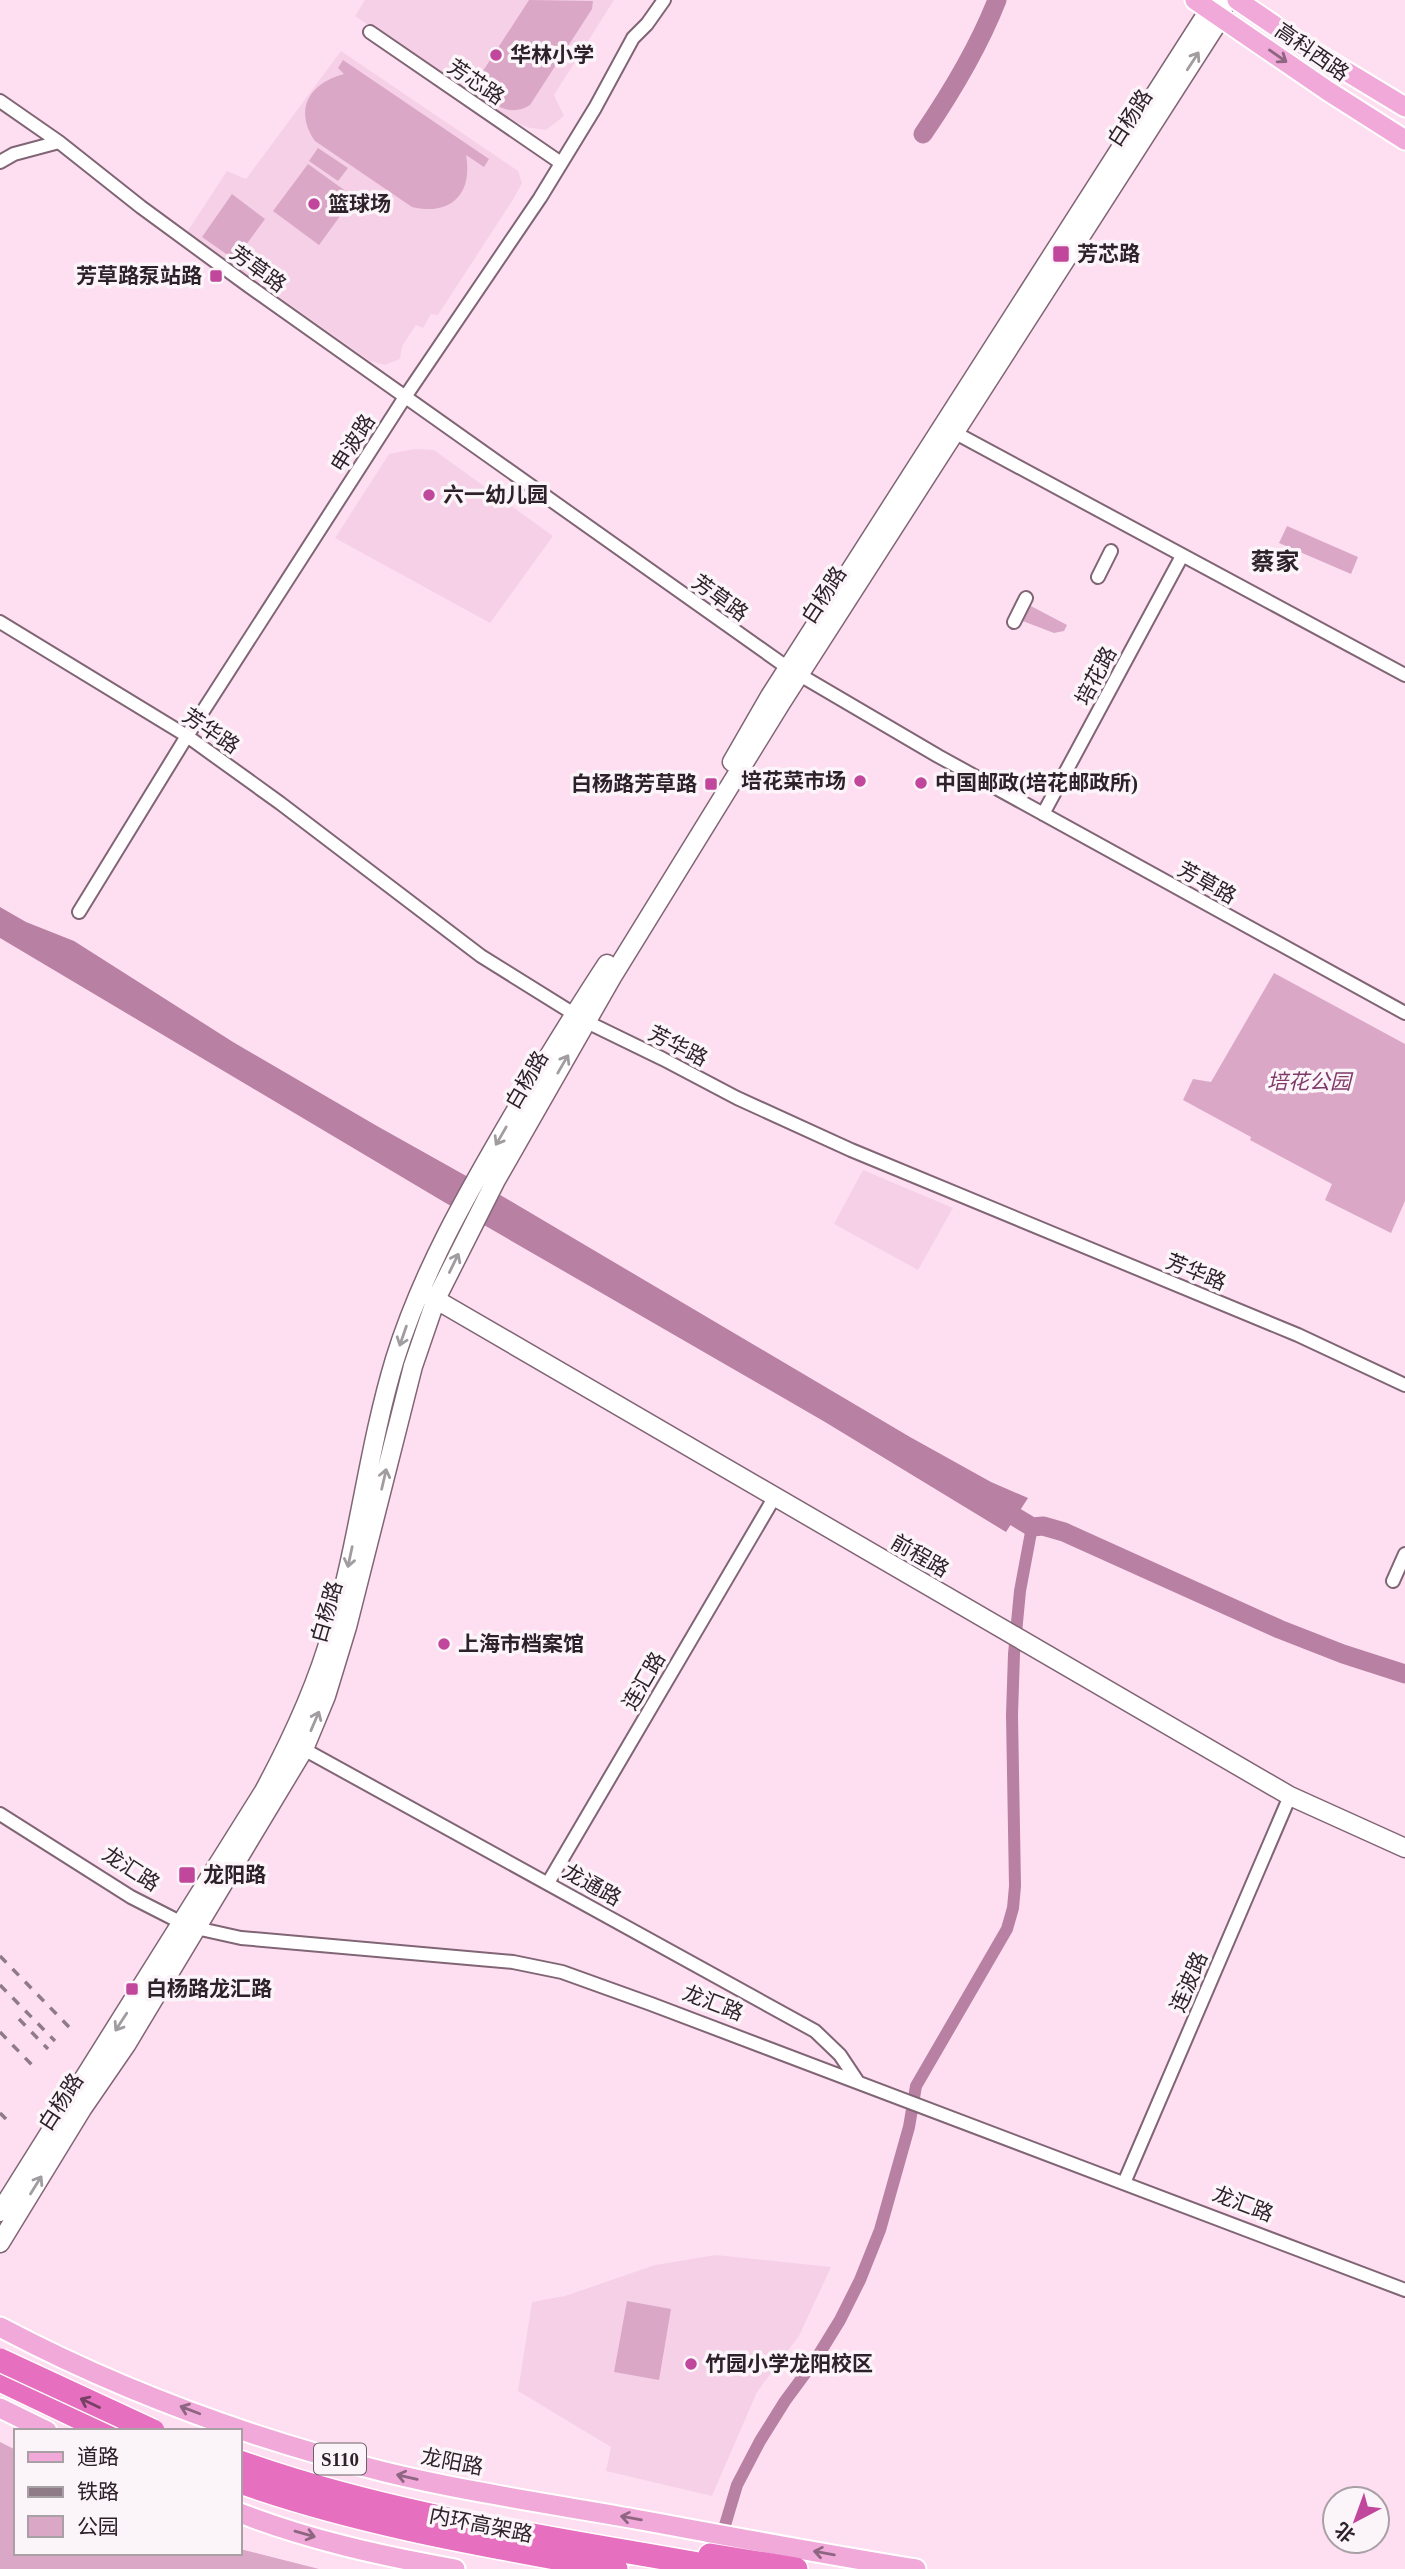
<svg xmlns="http://www.w3.org/2000/svg" width="1405" height="2569" viewBox="0 0 1405 2569" font-family="'Times New Roman','Noto Sans SC',serif">
<rect width="100%" height="100%" fill="#fedff1"/>
<path fill="#f6d0e7" d="M 365,0 L 614,0 L 554,95 L 564,116 L 546,130 L 530,128 L 512,121 L 355,16 Z
M 341,51 L 518,171 L 522,183 L 514,198 L 438,315 L 431,314 L 423,328 L 416,325 L 402,346 L 400,359 L 385,365 L 370,361 L 187,232 L 227,171 L 246,179 Z
M 415,449 L 434,450 L 553,536 L 490,623 L 335,538 L 389,454 Z
M 863,1170 L 953,1208 L 918,1270 L 834,1224 Z
M 716,2255 L 831,2267 L 799,2336 L 757,2392 L 712,2496 L 606,2471 L 611,2447 L 518,2391 L 532,2302 L 565,2296 L 655,2265 Z"/>
<path fill="#daa7c6" d="M 529,0 L 593,1 L 592,9 L 530,105 C 508,120 477,100 481,74 Z
M 343,60 L 489,159 L 484,167 L 466,155 C 473,194 451,216 412,207 L 315,141 C 293,109 310,83 344,74 L 338,68 Z
M 318,148 L 348,168 L 338,181 L 309,161 Z
M 308,164 L 354,197 L 319,245 L 273,211 Z
M 232,194 L 265,219 L 235,260 L 202,237 Z
M 1287,526 L 1358,557 L 1351,574 L 1279,543 Z
M 1029,605 L 1067,625 L 1064,631 L 1054,633 L 1020,620 Z
M 1274,973 L 1405,1044 L 1405,1201 L 1391,1233 L 1325,1200 L 1332,1184 L 1250,1140 L 1251,1137 L 1183,1100 L 1193,1079 L 1211,1082 Z
M 627,2301 L 671,2309 L 659,2380 L 614,2372 Z
M 0,2442 L 16,2450 L 16,2553 L 240,2553 L 240,2549 L 319,2569 L 0,2569 Z"/>
<path fill="#b880a3" d="M 0,907 L 26,922 L 74,941 L 233,1042 L 377,1126 L 502,1196 L 910,1437 L 991,1482 L 1028,1498 L 1006,1532 L 825,1422 L 444,1202 L 0,938 Z"/>
<g fill="none" stroke-linecap="round" stroke-linejoin="round">
<path stroke="#b880a3" stroke-width="12" d="M 720,2542 L 737,2485 L 760,2441 L 785,2401 L 816,2359 L 840,2320 L 860,2280 L 880,2230 L 909,2127 L 916,2086 L 1007,1929 L 1013,1908 L 1015,1886 L 1012,1715 L 1014,1654 L 1020,1591 L 1032,1527"/>
<path stroke="#b880a3" stroke-width="19" d="M 923,134 C 951,93 979,46 997,0
M 994,1504 L 1032,1527 L 1043,1526 L 1064,1532 L 1279,1629 L 1343,1654 L 1405,1674"/>
<defs>
<path id="street" d="M 370,32 L 561,163
M 0,101 L 59,142 L 141,207 L 246,284 L 788,668 L 938,756 L 1405,1013
M 0,162 L 14,154 L 59,142
M 950,430 L 1405,675
M 1098,577 L 1111,551
M 0,622 L 187,736 L 280,803 L 481,956 L 587,1022 L 663,1059 L 737,1098 L 851,1150 L 1298,1335 L 1405,1385
M 1014,622 L 1026,598
M 1043,814 L 1182,556
M 79,912 L 187,736 L 405,397 L 540,198 L 595,108 L 633,38 L 647,24 L 664,0
M 1393,1581 L 1405,1554
M 298,1746 L 815,2031 L 840,2055 L 858,2082
M 0,1814 L 131,1897 L 182,1923
M 548,1883 L 774,1498
M 196,1928 L 241,1938 L 513,1962 L 562,1972 L 651,2004 L 1405,2290
M 1124,2183 L 1290,1796"/>
<path id="secondary" d="M 732,762 L 770,696 L 1209,10 L 1218,0
M 428,1295 L 1290,1796 L 1405,1848
M 0,2212 L 264,1791 C 292,1739 316,1688 332,1631 C 359,1542 368,1448 395,1359 C 422,1272 467,1194 512,1117 C 543,1065 574,1014 607,964
M 0,2243 L 82,2109 L 126,2045 L 304,1749 L 326,1696 L 347,1627 L 413,1366 L 436,1299 L 496,1180 L 612,977 L 781,703 L 1222,16 L 1224,0"/>
<path id="primary" d="M 1195,0 L 1328,91 L 1405,140
M 1237,0 L 1306,47 L 1405,107
M 0,2327 C 121,2391 253,2439 385,2472 C 467,2492 552,2504 635,2519 C 728,2536 822,2554 916,2569
M 0,2408 L 47,2431
M 240,2513 C 309,2540 382,2556 455,2569"/>
<path id="highway" d="M 0,2380 L 107,2431
M 240,2462 C 397,2518 562,2539 726,2569
M 240,2482 C 362,2525 489,2546 616,2569
M 710,2555 L 796,2569"/>
</defs>
<use href="#street" stroke="#806575" stroke-width="16"/>
<use href="#secondary" stroke="#806575" stroke-width="21"/>
<use href="#primary" stroke="#fff" stroke-width="23"/>
<use href="#highway" stroke="#fff" stroke-width="26"/>
<use href="#street" stroke="#fff" stroke-width="12"/>
<use href="#secondary" stroke="#fff" stroke-width="18"/>
<use href="#primary" stroke="#f1a9d9" stroke-width="19"/>
<use href="#highway" stroke="#e76fc0" stroke-width="23"/>
<path stroke="#8f7b87" stroke-width="3.5" stroke-dasharray="9 9" stroke-linecap="butt" d="M 0,1956 L 69,2027
M 0,1985 L 55,2041
M 19,2019 L 48,2049
M 0,2032 L 32,2065
M 0,2113 L 6,2119"/>
<defs>
<path id="highway-bridge" d="M 0,2360 L 153,2431"/>
</defs>
<use href="#highway-bridge" stroke="#fff" stroke-width="26" stroke-linecap="butt"/>
<use href="#highway-bridge" stroke="#e76fc0" stroke-width="23"/>
</g>
<defs><path id="oneway-shaft" d="M-6 0H5M1.5-3L5.5 0L1.5 3" fill="none" stroke-width="1.6" stroke-linecap="round" stroke-linejoin="round" transform="scale(1.75)"/></defs>
<g stroke="#8f6681">
<use href="#oneway-shaft" transform="translate(1278 56) rotate(35)"/>
<use href="#oneway-shaft" transform="translate(190 2410) rotate(-159)"/>
<use href="#oneway-shaft" transform="translate(407 2477) rotate(-167)"/>
<use href="#oneway-shaft" transform="translate(631 2518) rotate(-170)"/>
<use href="#oneway-shaft" transform="translate(305 2534) rotate(16)"/>
<use href="#oneway-shaft" transform="translate(824 2553) rotate(-170)"/>
</g>
<g stroke="#a09c9f">
<use href="#oneway-shaft" transform="translate(1193 61) rotate(-57)"/>
<use href="#oneway-shaft" transform="translate(563 1064) rotate(-60)"/>
<use href="#oneway-shaft" transform="translate(501 1136) rotate(120)"/>
<use href="#oneway-shaft" transform="translate(454 1263) rotate(-64)"/>
<use href="#oneway-shaft" transform="translate(403 1336) rotate(109)"/>
<use href="#oneway-shaft" transform="translate(384 1479) rotate(-77)"/>
<use href="#oneway-shaft" transform="translate(350 1557) rotate(102)"/>
<use href="#oneway-shaft" transform="translate(315 1721) rotate(-67)"/>
<use href="#oneway-shaft" transform="translate(121 2022) rotate(123)"/>
<use href="#oneway-shaft" transform="translate(36 2185) rotate(-58)"/>
</g>
<use stroke="#774165" href="#oneway-shaft" transform="translate(90 2403) rotate(-155)"/>
<g fill="#c0479b" stroke="#fbf4f8" stroke-width="2.5">
<circle cx="496" cy="55" r="7"/>
<circle cx="314" cy="204" r="7"/>
<rect x="1052" y="245" width="18" height="18" rx="3.5"/>
<rect x="209" y="269" width="14" height="14" rx="3.5"/>
<circle cx="429" cy="495" r="7"/>
<circle cx="860" cy="781" r="7"/>
<circle cx="921" cy="783" r="7"/>
<rect x="704" y="777" width="14" height="14" rx="3.5"/>
<circle cx="444" cy="1644" r="7"/>
<rect x="178" y="1866" width="18" height="18" rx="3.5"/>
<rect x="125" y="1982" width="14" height="14" rx="3.5"/>
<circle cx="691" cy="2364" r="7"/>
</g>
<g text-anchor="middle" stroke-width="7" stroke-linejoin="round" paint-order="stroke">
<rect fill="#fbf4f8" stroke="#6b6167" stroke-width="2" x="314" y="2443.5" width="52" height="31" rx="5"/>
<g font-size="19" font-weight="bold" fill="#2d2229">
<text x="340" y="2466">S110</text>
</g>
<g font-size="21" fill="#2d2229" stroke="#fbf4f8">
<text transform="translate(1312 52) rotate(35)" y="7">高科西路</text>
<text transform="translate(476 82) rotate(34)" y="7">芳芯路</text>
<text transform="translate(1130 118) rotate(-57)" y="7">白杨路</text>
<text transform="translate(258 269) rotate(36)" y="7">芳草路</text>
<text transform="translate(353 443) rotate(-58)" y="7">申波路</text>
<text transform="translate(824 595) rotate(-57)" y="7">白杨路</text>
<text transform="translate(720 598) rotate(36)" y="7">芳草路</text>
<text transform="translate(1096 676) rotate(-62)" y="7">培花路</text>
<text transform="translate(211 731) rotate(34)" y="7">芳华路</text>
<text transform="translate(1207 883) rotate(29)" y="7">芳草路</text>
<text transform="translate(678 1046) rotate(27)" y="7">芳华路</text>
<text transform="translate(527 1080) rotate(-60)" y="7">白杨路</text>
<text transform="translate(1196 1272) rotate(22)" y="7">芳华路</text>
<text transform="translate(920 1556) rotate(30)" y="7">前程路</text>
<text transform="translate(327 1612) rotate(-74)" y="7">白杨路</text>
<text transform="translate(644 1681) rotate(-60)" y="7">连汇路</text>
<text transform="translate(131 1869) rotate(33)" y="7">龙汇路</text>
<text transform="translate(592 1885) rotate(29)" y="7">龙通路</text>
<text transform="translate(1189 1982) rotate(-67)" y="7">连波路</text>
<text transform="translate(713 2003) rotate(21)" y="7">龙汇路</text>
<text transform="translate(61 2102) rotate(-57)" y="7">白杨路</text>
<text transform="translate(1243 2204) rotate(21)" y="7">龙汇路</text>
<text transform="translate(452 2462) rotate(11)" y="7">龙阳路</text>
<text transform="translate(481 2525) rotate(11)" y="7">内环高架路</text>
</g>
<g font-size="21" font-weight="bold" fill="#2d2229" stroke="#fbf4f8" text-anchor="start">
<text x="510" y="62">华林小学</text>
<text x="328" y="211">篮球场</text>
<text x="1077" y="261">芳芯路</text>
<text x="202" y="283" text-anchor="end">芳草路泵站路</text>
<text x="443" y="502">六一幼儿园</text>
<text x="846" y="788" text-anchor="end">培花菜市场</text>
<text x="935" y="790">中国邮政(培花邮政所)</text>
<text x="697" y="791" text-anchor="end">白杨路芳草路</text>
<text x="458" y="1651">上海市档案馆</text>
<text x="203" y="1882">龙阳路</text>
<text x="146" y="1996">白杨路龙汇路</text>
<text x="705" y="2371">竹园小学龙阳校区</text>
</g>
<g font-size="21" font-style="italic" fill="#7f3968" stroke="#fbf4f8">
<text x="1309" y="1089">培花公园</text>
</g>
<g font-size="24" font-weight="bold" fill="#2d2229" stroke="#fbf4f8">
<text x="1275" y="570">蔡家</text>
</g>
</g>
<rect x="14" y="2429" width="228" height="126" fill="#fbf4f8" stroke="#a9a0a5" stroke-width="2"/>
<rect x="28" y="2452" width="35" height="10" fill="#f1a9d9" stroke="#a9a0a5" stroke-width="2"/>
<text x="77" y="2464" font-size="21" fill="#2d2229">道路</text>
<rect x="28" y="2487" width="35" height="10" fill="#8f7b87" stroke="#a9a0a5" stroke-width="2"/>
<text x="77" y="2499" font-size="21" fill="#2d2229">铁路</text>
<rect x="28" y="2516" width="35" height="21" fill="#daa7c6" stroke="#a9a0a5" stroke-width="2"/>
<text x="77" y="2534" font-size="21" fill="#2d2229">公园</text>
<g transform="translate(1356 2520) rotate(221)"><circle r="33" fill="#fbf4f8" stroke="#a9a0a5" stroke-width="2"/>
<path d="M0-5L12 26L0 18L-12 26Z" fill="#c0479b"/>
<text y="-10" font-size="19" font-weight="bold" text-anchor="middle" fill="#2d2229">北</text>
</g>
</svg>
